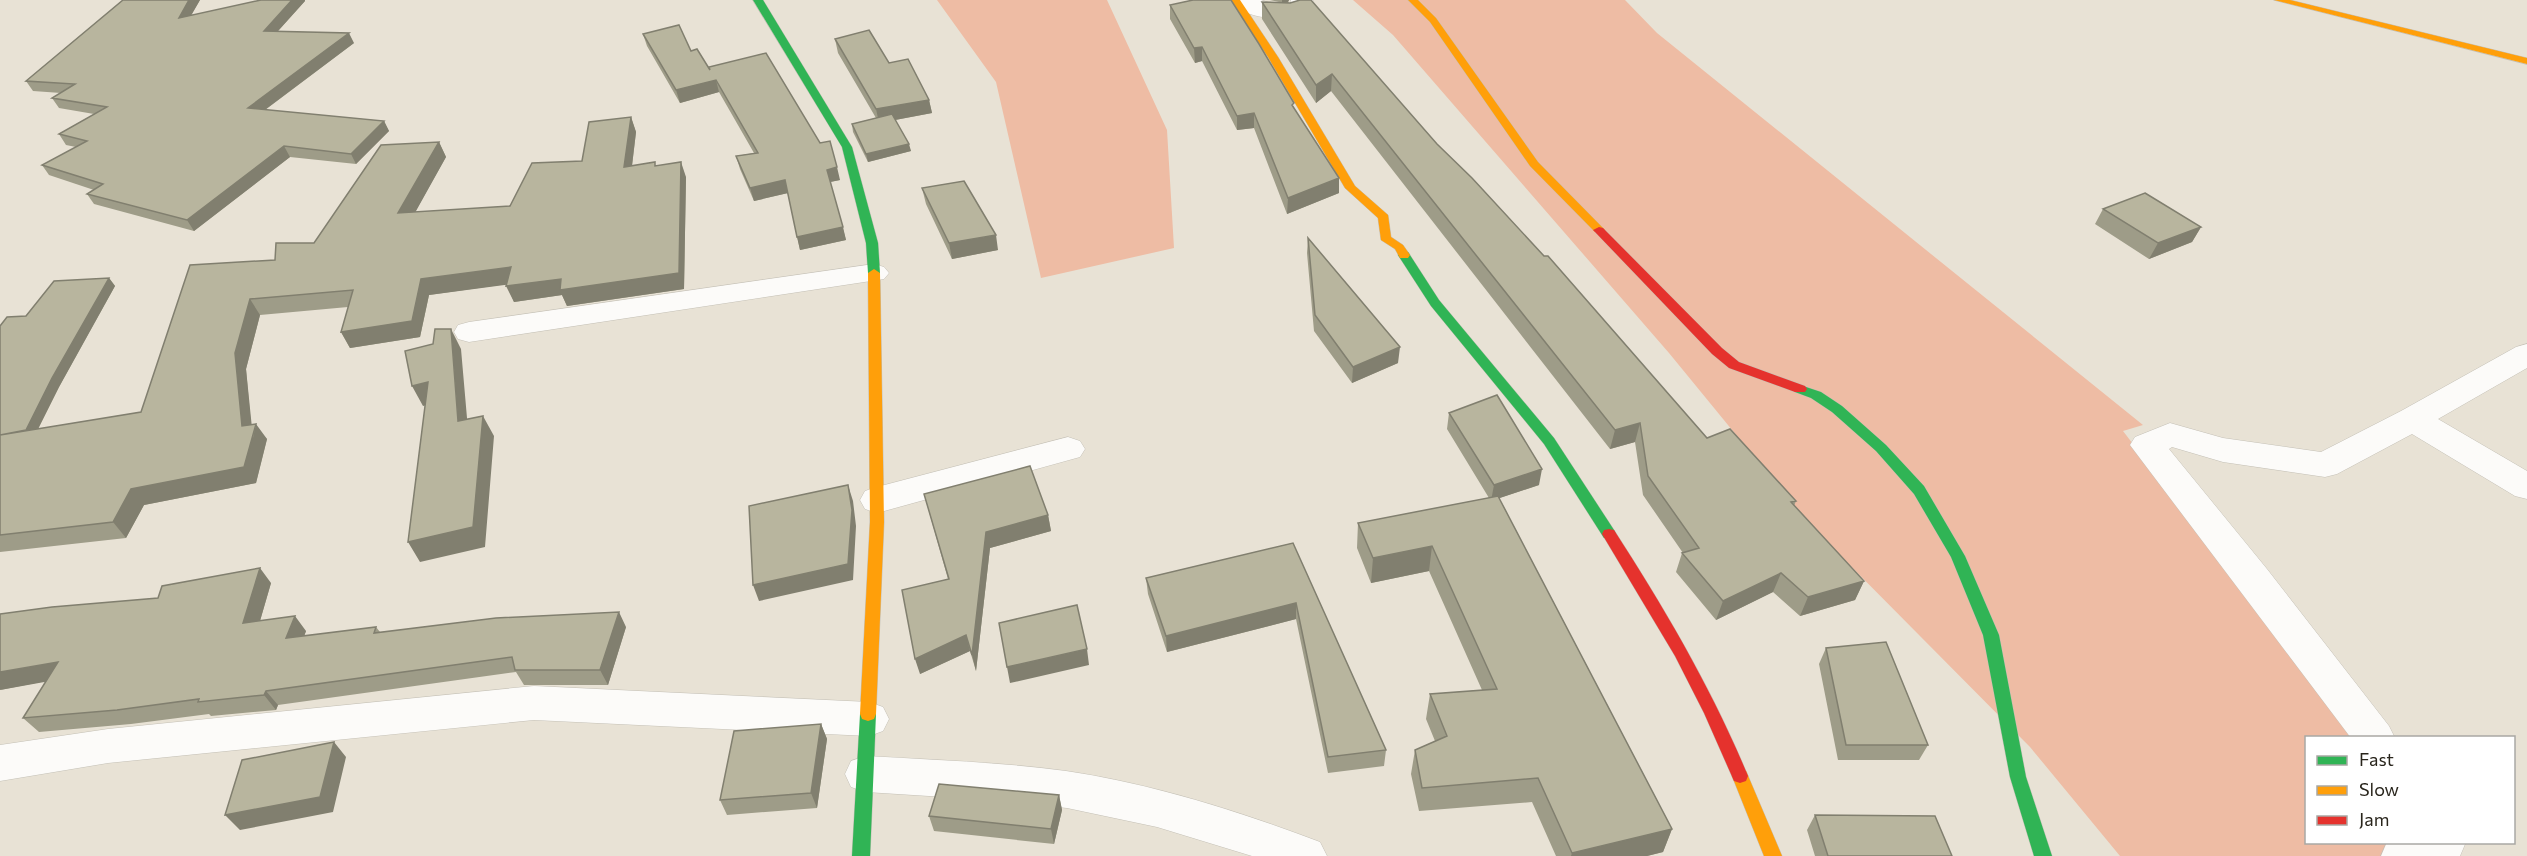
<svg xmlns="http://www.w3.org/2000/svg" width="2527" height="856" viewBox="0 0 2527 856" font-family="Commissioner,sans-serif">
<rect width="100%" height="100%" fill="#e8e2d5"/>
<path fill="#eebca4" d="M 937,0 L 1107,0 L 1167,130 L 1174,248 L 1041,278 L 996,82 Z
M 1353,0 L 1625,0 L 1657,33 L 2143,425 L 2123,431 L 2358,737 L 2306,738 L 2306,842 L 2440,843 L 2450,856 L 2120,856 L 2030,747 L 1809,524 L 1669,353 L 1393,35 Z"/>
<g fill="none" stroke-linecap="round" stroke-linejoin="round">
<defs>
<path id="street" d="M 1230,0 C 1239,0 1251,0 1261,0 C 1271,3 1279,8 1290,4 L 1291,0 L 1313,0 L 1309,12 C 1288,22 1244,21 1230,0 Z
M 874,264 L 884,267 L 889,273 L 884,279 L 469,342 L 458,339 L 454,332 L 458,325 L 469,322 Z
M 2527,344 L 2527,368 L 2438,419 L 2527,471 L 2527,499 L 2515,496 L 2412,434 L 2337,474 L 2325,477 L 2223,462 L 2172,447 L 2169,449 L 2267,569 L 2389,726 L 2395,738 L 2351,738 L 2130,445 L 2135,437 L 2170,423 L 2223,438 L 2321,452 L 2401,411 L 2516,347 Z
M 1068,437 L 1080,441 L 1085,449 L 1080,457 L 877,513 L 865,509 L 860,500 L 865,491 L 877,487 Z
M 534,686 L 869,702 L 883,707 L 889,719 L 883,731 L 869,736 L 534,720 L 108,763 L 0,781 L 0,745 L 108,729 Z
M 866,756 C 933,760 1000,762 1066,771 C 1153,784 1238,811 1320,842 L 1327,856 L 1252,856 L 1157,827 L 1067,808 L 992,800 L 866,792 L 851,787 L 845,774 L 851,761 Z
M 2387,842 L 2466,842 L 2460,856 L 2381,856 Z"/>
<path id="fast" d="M 753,0 L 763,0 L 852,147 L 878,243 L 880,273 L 878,276 L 870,276 L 868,273 L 866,243 L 842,147 Z
M 1404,251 L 1408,252 L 1439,300 L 1554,438 L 1614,530 L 1616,534 L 1614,538 L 1604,538 L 1544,444 L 1431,306 L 1398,255 Z
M 1800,385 L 1821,392 L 1842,406 L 1886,445 L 1924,486 L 1965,556 L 1999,635 L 2026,777 L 2052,856 L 2034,856 L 2010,777 L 1983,635 L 1951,557 L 1914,494 L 1876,451 L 1832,412 L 1811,398 L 1795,392 L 1793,389 Z
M 868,707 L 874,709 L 876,714 L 870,856 L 852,856 L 860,714 L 862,709 Z"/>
<path id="slow" d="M 1230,0 L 1240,0 L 1278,57 L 1355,186 L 1388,215 L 1391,237 L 1403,245 L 1410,255 L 1408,258 L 1400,258 L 1395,249 L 1381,240 L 1378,218 L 1345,188 L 1268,57 Z
M 1408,0 L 1418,0 L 1436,18 L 1538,162 L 1603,228 L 1605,230 L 1603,232 L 1595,232 L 1530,166 L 1430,22 Z
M 2274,0 L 2290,0 L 2527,58 L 2527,64 Z
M 874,269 L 880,273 L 884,522 L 876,714 L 874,719 L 868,721 L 862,719 L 860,714 L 870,522 L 868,273 Z
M 1740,769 L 1746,771 L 1782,856 L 1764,856 L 1732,776 L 1734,771 Z"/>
<path id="jam" d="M 1599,227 L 1603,228 L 1722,348 L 1739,362 L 1805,386 L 1807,389 L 1805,392 L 1795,392 L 1729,368 L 1712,354 L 1595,232 L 1593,230 Z
M 1609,529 L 1614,530 C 1665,609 1712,689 1748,776 L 1746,781 L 1740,783 L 1734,781 L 1704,713 L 1675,656 L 1602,534 L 1604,530 Z"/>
</defs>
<use href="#street" stroke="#c4c0b6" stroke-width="1"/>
<use href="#fast" stroke="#c4c0b6" stroke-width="1"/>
<use href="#slow" stroke="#c4c0b6" stroke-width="1"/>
<use href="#jam" stroke="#c4c0b6" stroke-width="1"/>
<use href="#street" fill="#fcfbf9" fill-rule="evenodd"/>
<use href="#fast" fill="#30b455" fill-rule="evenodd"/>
<use href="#slow" fill="#ff9f0a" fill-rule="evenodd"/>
<use href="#jam" fill="#e5322d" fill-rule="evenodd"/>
</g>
<path fill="#9e9c88" d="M 123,0 L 200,0 L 191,15 L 305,1 L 278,31 L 354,43 L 265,110 L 384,121 L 389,131 L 356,164 L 290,157 L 194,231 L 94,204 L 87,194 L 94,190 L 49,175 L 42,165 L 76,147 L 66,145 L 59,134 L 94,114 L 59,108 L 52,98 L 61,93 L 33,91 L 26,81 Z
M 1270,0 L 1289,0 L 1288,2 L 1437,144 L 1707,438 L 1796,501 L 1794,506 L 1864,581 L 1855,600 L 1800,616 L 1773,592 L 1716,620 L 1676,572 L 1682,553 L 1683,553 L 1643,495 L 1635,442 L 1610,449 L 1331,91 L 1316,103 L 1262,19 L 1262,2 L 1279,2 Z
M 1170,5 L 1294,109 L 1339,178 L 1339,193 L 1287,214 L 1254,128 L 1237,130 L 1202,61 L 1195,63 L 1170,19 Z
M 643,34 L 691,51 L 709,68 L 840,180 L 830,182 L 846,240 L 800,250 L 788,193 L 754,201 L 740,169 L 736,156 L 754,153 L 719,92 L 680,103 L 647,46 Z
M 835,39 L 889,63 L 929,100 L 932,113 L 895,120 L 911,151 L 868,162 L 853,132 L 852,124 L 876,118 L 838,53 Z
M 631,117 L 636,132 L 632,166 L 656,166 L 686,177 L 684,289 L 567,306 L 562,295 L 514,302 L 507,284 L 429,295 L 420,337 L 350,348 L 341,332 L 348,307 L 260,315 L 246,369 L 251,425 L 267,439 L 256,483 L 144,505 L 126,538 L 0,552 L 0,326 L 26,316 L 109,278 L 115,286 L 59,387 L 38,429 L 141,412 L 275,260 L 314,243 L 439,142 L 446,157 L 415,212 L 510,206 L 582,161 Z
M 922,188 L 998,250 L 952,259 L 926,204 Z
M 2103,209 L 2201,227 L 2192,242 L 2149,259 L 2095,224 Z
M 1308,238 L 1398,363 L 1352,383 L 1314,331 L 1307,253 Z
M 1449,413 L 1539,485 L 1499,498 L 1672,829 L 1663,852 L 1647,856 L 1556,856 L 1532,802 L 1419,811 L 1411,774 L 1415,750 L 1435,741 L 1426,719 L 1430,694 L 1482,690 L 1429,571 L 1371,583 L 1357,548 L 1358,523 L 1489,498 L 1447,429 Z
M 924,494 L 1048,515 L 1051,531 L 990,548 L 976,671 L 970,651 L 920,674 L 948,579 Z
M 1293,543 L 1386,750 L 1384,766 L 1328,773 L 1296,619 L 1167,652 L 1148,594 L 1146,578 Z
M 271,583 L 260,621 L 306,631 L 304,636 L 376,627 L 380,632 L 626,627 L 608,685 L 524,685 L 516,672 L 278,705 L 276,710 L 211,716 L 209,714 L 131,724 L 39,732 L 23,718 L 46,681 L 0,690 L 158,598 Z
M 1826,648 L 1928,745 L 1919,760 L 1838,760 L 1819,664 Z
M 821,724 L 827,739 L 817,808 L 727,815 L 720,800 Z
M 1059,795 L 1062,810 L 1054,844 L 934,831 L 929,816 Z
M 1815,815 L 1952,856 L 1815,856 L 1807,830 Z"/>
<path fill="#817f6f" d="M 189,0 L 200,0 L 184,28 L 179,18 Z
M 292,0 L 305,0 L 305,1 L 269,41 L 264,31 Z
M 1282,0 L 1289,0 L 1288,2 L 1282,3 Z
M 349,33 L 354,43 L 254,118 L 248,108 Z
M 1202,47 L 1202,61 L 1195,63 L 1194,48 Z
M 1332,74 L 1331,91 L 1316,103 L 1316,85 Z
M 716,80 L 719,92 L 680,103 L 676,90 Z
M 929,100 L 932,113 L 879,123 L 876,109 Z
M 1254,113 L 1254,128 L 1237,130 L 1237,116 Z
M 631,117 L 636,132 L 630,182 L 624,167 Z
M 384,121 L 389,131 L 356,164 L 351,154 Z
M 439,142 L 446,157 L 406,229 L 398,213 Z
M 909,144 L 911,151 L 868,162 L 866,154 Z
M 284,146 L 290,157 L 194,231 L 187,220 Z
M 681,162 L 686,177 L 684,289 L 567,306 L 562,295 L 514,302 L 506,286 Z
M 837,167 L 840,180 L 830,182 L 827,170 Z
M 1339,178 L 1339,193 L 1287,214 L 1288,198 Z
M 785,180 L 788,193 L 754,201 L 750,188 Z
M 843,227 L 846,240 L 800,250 L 797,237 Z
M 2201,227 L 2192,242 L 2149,259 L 2158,243 Z
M 996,235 L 998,250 L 952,259 L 949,243 Z
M 511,267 L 519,283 L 429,295 L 420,337 L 350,348 L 341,332 L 421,279 Z
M 109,278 L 115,286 L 59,387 L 33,439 L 0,444 L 52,378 Z
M 250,299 L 260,315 L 246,369 L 253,438 L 256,424 L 267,439 L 256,483 L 144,505 L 126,538 L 113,522 L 131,489 L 242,426 L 235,353 Z
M 451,329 L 461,349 L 469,441 L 458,421 Z
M 1400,347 L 1398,363 L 1352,383 L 1353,367 Z
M 428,382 L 440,402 L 423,406 L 412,386 Z
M 483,416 L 494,436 L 485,547 L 420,562 L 408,542 Z
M 1640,423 L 1635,442 L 1610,449 L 1615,430 Z
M 1542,469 L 1539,485 L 1491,501 L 1494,485 Z
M 848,485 L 853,501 L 856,526 L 853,580 L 759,601 L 753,585 Z
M 1048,515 L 1051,531 L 990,548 L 976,671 L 972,655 L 986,532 Z
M 1432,546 L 1429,571 L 1371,583 L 1373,558 Z
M 260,568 L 271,583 L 255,638 L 243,623 Z
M 1781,573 L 1773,592 L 1716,620 L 1723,601 Z
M 1864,581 L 1855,600 L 1800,616 L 1808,597 Z
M 1296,603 L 1296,619 L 1167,652 L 1166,636 Z
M 619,612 L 626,627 L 608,685 L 600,670 Z
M 295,616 L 306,631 L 298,653 L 286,638 Z
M 966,635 L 970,651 L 920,674 L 915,659 Z
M 1087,649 L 1089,665 L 1010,683 L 1007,667 Z
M 58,662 L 72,677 L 0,690 L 0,672 Z
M 266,691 L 278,705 L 276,710 L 264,695 Z
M 821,724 L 827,739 L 817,808 L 811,793 Z
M 334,742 L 346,757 L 333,812 L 240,830 L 225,815 Z
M 1059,795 L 1062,810 L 1054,844 L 1051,829 Z
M 1672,829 L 1663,852 L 1647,856 L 1571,856 L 1572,853 Z"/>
<path fill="#b8b59e" stroke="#817f6f" stroke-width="1.5" d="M 123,0 L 189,0 L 179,18 L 261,0 L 292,0 L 264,31 L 349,33 L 248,108 L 384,121 L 351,154 L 284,146 L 187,220 L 87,194 L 103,184 L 42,165 L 87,141 L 59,134 L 107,107 L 52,98 L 75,84 L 26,81 Z
M 1193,0 L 1231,0 L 1259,44 L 1294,103 L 1292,105 L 1339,178 L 1288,198 L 1254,113 L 1237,116 L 1202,47 L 1194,48 L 1170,5 Z
M 1300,0 L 1311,0 L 1437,144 L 1472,178 L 1544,256 L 1548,256 L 1707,438 L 1730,429 L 1796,501 L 1791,502 L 1864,581 L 1808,597 L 1781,573 L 1723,601 L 1682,553 L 1699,548 L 1648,476 L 1640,423 L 1615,430 L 1332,74 L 1316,85 L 1262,2 L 1290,3 Z
M 679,25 L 691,51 L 697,49 L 710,70 L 709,67 L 766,53 L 820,143 L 830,141 L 837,167 L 827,170 L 843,227 L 797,237 L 785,180 L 750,188 L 736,156 L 758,153 L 716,80 L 676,90 L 643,34 Z
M 869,30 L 889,63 L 908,59 L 929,100 L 876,109 L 835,39 Z
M 892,114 L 909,144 L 866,154 L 852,124 Z
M 631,117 L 624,167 L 655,162 L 655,166 L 681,162 L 679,273 L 560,290 L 561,279 L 506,286 L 511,267 L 421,279 L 412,321 L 341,332 L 353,290 L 250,299 L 235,353 L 242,426 L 256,424 L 244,467 L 131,489 L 113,522 L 0,535 L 0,435 L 141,412 L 190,265 L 275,260 L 276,243 L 314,243 L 381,145 L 439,142 L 398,213 L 510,206 L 532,163 L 582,161 L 589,122 Z
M 964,181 L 996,235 L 949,243 L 922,188 Z
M 2145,193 L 2201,227 L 2158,243 L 2103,209 Z
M 1308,238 L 1400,347 L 1353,367 L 1315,315 Z
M 109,278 L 52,378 L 26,430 L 0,435 L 0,326 L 7,317 L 26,316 L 54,281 Z
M 435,329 L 451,329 L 458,421 L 483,416 L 473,527 L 408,542 L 428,382 L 412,386 L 405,351 L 433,344 Z
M 1497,395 L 1542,469 L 1494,485 L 1449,413 Z
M 1030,466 L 1048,515 L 986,532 L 972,655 L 966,635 L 915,659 L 902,590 L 949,579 L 924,494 Z
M 848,485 L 852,510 L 848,564 L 753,585 L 749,506 Z
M 1498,496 L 1672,829 L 1572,853 L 1538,778 L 1422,788 L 1415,750 L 1447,736 L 1430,694 L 1497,689 L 1432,546 L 1373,558 L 1358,523 Z
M 1293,543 L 1386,750 L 1328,757 L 1296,603 L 1166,636 L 1146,578 Z
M 260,568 L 243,623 L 295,616 L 286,638 L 376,627 L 374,633 L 496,618 L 619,612 L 600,670 L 515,670 L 512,657 L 266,691 L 264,695 L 198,702 L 199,699 L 117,710 L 23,718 L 58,662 L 0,672 L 0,614 L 52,607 L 158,598 L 162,586 Z
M 1077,605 L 1087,649 L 1007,667 L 999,623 Z
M 1886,642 L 1928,745 L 1846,745 L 1826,648 Z
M 821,724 L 811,793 L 720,800 L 734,731 Z
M 334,742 L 320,797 L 225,815 L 242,760 Z
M 939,784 L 1059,795 L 1051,829 L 929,816 Z
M 1815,815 L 1935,816 L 1952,856 L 1828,856 Z"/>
<rect x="2305" y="736" width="210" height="108" fill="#ffffff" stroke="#a9a8a4" stroke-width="1.5"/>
<rect x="2317" y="756" width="30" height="9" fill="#30b455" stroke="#a9a8a4" stroke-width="1.5"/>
<text x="2359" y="766" font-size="18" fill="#29251c">Fast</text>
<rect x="2317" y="786" width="30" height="9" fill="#ff9f0a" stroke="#a9a8a4" stroke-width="1.5"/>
<text x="2359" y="796" font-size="18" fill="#29251c">Slow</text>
<rect x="2317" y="816" width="30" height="9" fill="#e5322d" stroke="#a9a8a4" stroke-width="1.5"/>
<text x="2359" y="826" font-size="18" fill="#29251c">Jam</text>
</svg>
